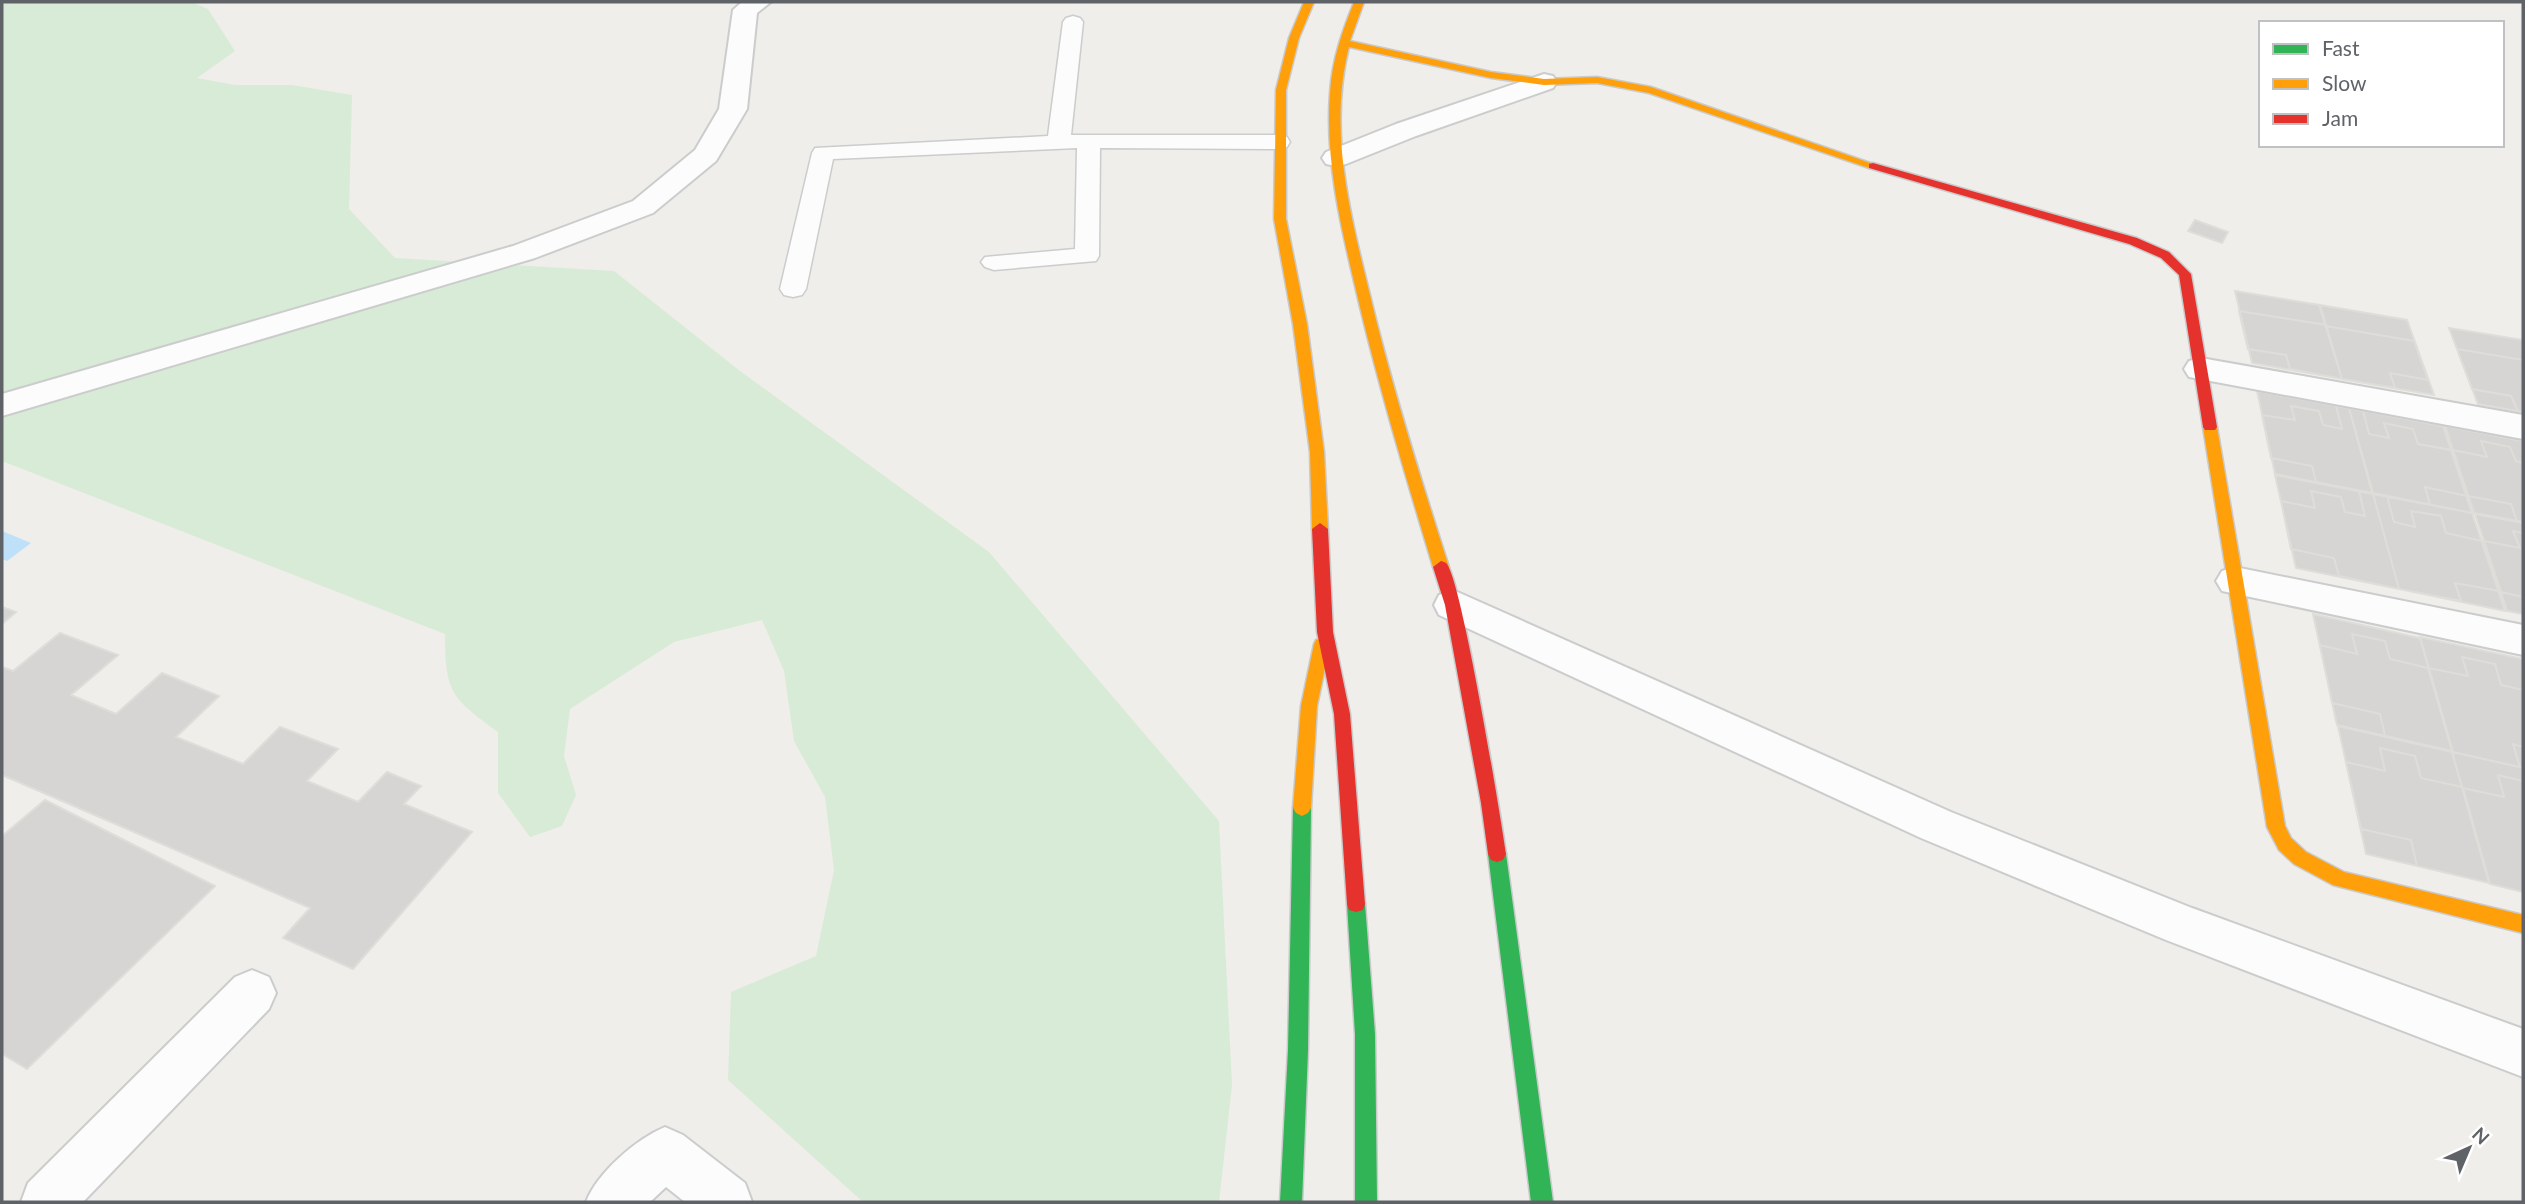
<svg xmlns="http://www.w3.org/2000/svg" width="2525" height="1204" viewBox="0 0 2525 1204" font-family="Lato,sans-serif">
<rect width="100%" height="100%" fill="#efeeea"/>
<path fill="#d8ebd6" d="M 2,2 L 191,2 L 208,9 L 235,51 L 197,78 L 235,85 L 292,85 L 352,95 L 349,209 L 395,258 L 614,271 L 740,371 L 989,552 L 1219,821 L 1232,1085 L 1219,1202 L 863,1202 L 728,1080 L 731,992 L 816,956 L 834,870 L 825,797 L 794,741 L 784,671 L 762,620 L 674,642 L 570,709 L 564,756 L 576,795 L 562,826 L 530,837 L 498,793 L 498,732 C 452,698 445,694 445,634 L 2,461 Z"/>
<path fill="#bfe0f9" d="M 2,531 L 31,543 L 7,561 L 2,559 Z"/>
<path fill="#d6d5d3" stroke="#deddd9" stroke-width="2" d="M 2195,220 L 2228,232 L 2222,243 L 2188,231 Z
M 2235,291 L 2319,305 L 2342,379 L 2252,363 Z
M 2320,305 L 2407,320 L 2434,395 L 2342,379 Z
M 2239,311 L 2326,325 L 2342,379 L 2290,369 L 2286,355 L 2248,349 Z
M 2326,326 L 2414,341 L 2428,380 L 2390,373 L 2395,388 L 2342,379 Z
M 2449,328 L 2523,340 L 2523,412 L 2478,404 Z
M 2457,349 L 2523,360 L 2523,412 L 2518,411 L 2511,396 L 2472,389 Z
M 2257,391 L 2349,408 L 2372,493 L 2275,474 Z
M 2291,406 L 2319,411 L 2323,425 L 2342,429 L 2336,406 L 2349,408 L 2372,493 L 2316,482 L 2312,466 L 2271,458 L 2262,415 L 2295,420 Z
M 2349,408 L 2443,426 L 2472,513 L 2373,493 Z
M 2349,408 L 2363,411 L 2369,434 L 2389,438 L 2384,423 L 2413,429 L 2418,444 L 2451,450 L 2467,496 L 2425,487 L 2430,505 L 2373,493 Z
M 2445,426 L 2523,441 L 2523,522 L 2474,513 Z
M 2481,441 L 2510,447 L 2516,461 L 2523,463 L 2523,522 L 2517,521 L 2511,504 L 2468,496 L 2453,450 L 2487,457 Z
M 2275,475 L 2373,494 L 2399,589 L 2296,568 Z
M 2311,491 L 2341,497 L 2345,512 L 2365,516 L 2359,491 L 2373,494 L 2399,589 L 2339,576 L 2334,558 L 2291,549 L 2281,501 L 2315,508 Z
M 2373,494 L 2387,496 L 2394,522 L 2415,527 L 2411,511 L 2441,516 L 2446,533 L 2482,541 L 2499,591 L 2455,583 L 2461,601 L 2399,589 Z
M 2373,494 L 2472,513 L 2505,611 L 2399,589 Z
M 2475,514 L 2523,523 L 2523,614 L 2507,611 Z
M 2513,531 L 2523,533 L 2523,597 L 2501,592 L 2484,541 L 2520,548 Z
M 2,607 L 16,612 L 2,624 Z
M 2313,614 L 2420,638 L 2452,751 L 2337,725 Z
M 60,633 L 118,655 L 71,695 L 116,714 L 162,673 L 219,696 L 176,737 L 243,764 L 280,727 L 338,749 L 307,781 L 358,802 L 387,772 L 421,786 L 404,804 L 472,832 L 353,969 L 283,938 L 310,908 L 2,775 L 2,667 L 13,671 Z
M 2352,634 L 2385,641 L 2390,659 L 2428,668 L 2452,751 L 2385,736 L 2380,714 L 2332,703 L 2320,645 L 2357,654 Z
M 2420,637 L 2523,659 L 2523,768 L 2453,752 Z
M 2462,657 L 2495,664 L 2501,685 L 2523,690 L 2523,747 L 2513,744 L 2520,767 L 2453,752 L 2429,668 L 2468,676 Z
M 2338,726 L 2452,752 L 2489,883 L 2366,854 Z
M 2380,748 L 2415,756 L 2421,778 L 2462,787 L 2489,883 L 2417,866 L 2411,840 L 2361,829 L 2346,762 L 2385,771 Z
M 2452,752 L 2523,768 L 2523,892 L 2490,884 Z
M 2498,775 L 2523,781 L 2523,892 L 2490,884 L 2463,788 L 2504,797 Z
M 45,800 L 215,886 L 27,1069 L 2,1054 L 2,836 Z"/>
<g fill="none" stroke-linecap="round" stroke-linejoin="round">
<defs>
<path id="lane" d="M 1073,16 L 1080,18 L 1083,22 L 1071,135 L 1279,135 L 1287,137 L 1290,142 L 1287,147 L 1279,149 L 1100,148 L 1099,256 L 1096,261 L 994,270 L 985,267 L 981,262 L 985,257 L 1075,249 L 1077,148 L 833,159 L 806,289 L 802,295 L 793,297 L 784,295 L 780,289 L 812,153 L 815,148 L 1048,136 L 1063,22 L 1066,18 Z"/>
<path id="street" d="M 742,2 L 771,2 L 757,13 L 747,109 L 716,161 L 653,213 L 535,258 L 2,416 L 2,394 L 513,246 L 633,201 L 695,150 L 719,109 L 733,10 Z
M 1544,74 L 1553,76 L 1557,82 L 1553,88 L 1416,136 L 1346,164 L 1336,166 L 1326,164 L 1322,158 L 1326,152 L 1396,124 Z
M 2201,358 L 2523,415 L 2523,439 L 2189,377 L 2184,369 L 2189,361 Z
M 2235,567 L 2523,625 L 2523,655 L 2222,591 L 2216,581 L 2222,571 Z
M 1453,590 L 1951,812 L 2192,908 L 2523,1029 L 2523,1077 L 2166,940 L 1921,838 L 1439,615 L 1434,605 L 1439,595 Z
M 252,970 L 269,977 L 276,993 L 269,1009 L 83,1202 L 21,1202 L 28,1183 L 235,977 Z
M 665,1127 L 683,1135 L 745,1183 L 752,1202 L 685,1202 L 666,1187 L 650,1202 L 586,1202 C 597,1173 636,1139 665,1127 Z"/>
<path id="fast" d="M 1302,800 L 1308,803 L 1311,808 L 1308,1050 L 1302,1202 L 1280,1202 L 1288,1050 L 1293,808 L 1296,803 Z
M 1497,846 L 1503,848 L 1506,854 L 1553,1202 L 1531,1202 L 1488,854 L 1491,848 Z
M 1356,896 L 1363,898 L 1365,904 L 1375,1034 L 1377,1202 L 1355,1202 L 1355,1034 L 1347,904 L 1349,898 Z"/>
<path id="slow" d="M 1304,2 L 1314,2 L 1299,38 L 1286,90 L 1286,219 L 1307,324 L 1324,452 L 1328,529 L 1320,535 L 1312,529 L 1310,452 L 1293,324 L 1274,219 L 1276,90 L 1289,38 Z
M 1354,2 L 1364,2 L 1350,41 L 1491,72 L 1544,79 L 1597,77 L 1651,87 L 1879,166 L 1877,168 L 1869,168 L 1649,93 L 1597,83 L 1544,85 L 1491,78 L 1349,47 C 1328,130 1350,214 1370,295 C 1392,387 1420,477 1449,567 L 1441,573 L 1433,567 C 1405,474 1377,381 1355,286 C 1340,223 1325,158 1330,93 C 1332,60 1342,32 1354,2 Z
M 2210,422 L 2217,427 L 2285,826 L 2291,838 L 2306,852 L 2344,872 L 2523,915 L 2523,933 L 2333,885 L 2294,864 L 2279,850 L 2267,827 L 2203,427 Z
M 1322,638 L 1328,640 L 1330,644 L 1317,706 L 1311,808 L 1308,813 L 1302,816 L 1296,813 L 1293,808 L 1301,706 L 1314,644 L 1316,640 Z"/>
<path id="jam" d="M 1873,163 L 2137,238 L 2169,252 L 2191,274 L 2217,427 L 2215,430 L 2205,430 L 2203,427 L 2179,275 L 2161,258 L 2129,244 L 1869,168 L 1869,164 Z
M 1320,523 L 1328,529 L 1333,632 L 1350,714 L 1365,904 L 1363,910 L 1356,912 L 1349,910 L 1347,904 L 1334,714 L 1317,632 L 1312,529 Z
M 1441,561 C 1443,562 1445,562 1446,563 C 1461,575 1501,819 1506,854 L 1503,860 L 1497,862 L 1491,860 L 1488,854 L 1481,803 L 1445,605 L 1433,567 Z"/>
</defs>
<use href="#lane" stroke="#cbcccc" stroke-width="3"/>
<use href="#street" stroke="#cbcccc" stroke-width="4"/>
<use href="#fast" stroke="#cacacb" stroke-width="3"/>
<use href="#slow" stroke="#cacacb" stroke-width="3"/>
<use href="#jam" stroke="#cacacb" stroke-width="3"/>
<use href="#lane" fill="#fdfcfc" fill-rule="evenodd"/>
<use href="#street" fill="#fdfcfc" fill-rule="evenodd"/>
<use href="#fast" fill="#30b455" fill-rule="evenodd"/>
<use href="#slow" fill="#ff9f0a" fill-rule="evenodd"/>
<use href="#jam" fill="#e5322d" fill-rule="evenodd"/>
</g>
<rect width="2525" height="1204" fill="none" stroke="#5f6368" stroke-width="7"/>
<rect x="2259" y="21" width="245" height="126" fill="#ffffff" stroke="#bfc1c3" stroke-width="2"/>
<rect x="2273" y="44" width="35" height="10" fill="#30b455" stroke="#bfc1c3" stroke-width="2"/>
<text x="2322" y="56" font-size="21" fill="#5f6368">Fast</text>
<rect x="2273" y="79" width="35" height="10" fill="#ff9f0a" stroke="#bfc1c3" stroke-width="2"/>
<text x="2322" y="91" font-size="21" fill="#5f6368">Slow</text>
<rect x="2273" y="114" width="35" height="10" fill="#e5322d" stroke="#bfc1c3" stroke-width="2"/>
<text x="2322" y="126" font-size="21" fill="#5f6368">Jam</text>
<g transform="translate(2469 1148) rotate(44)" stroke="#ffffff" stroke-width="5" paint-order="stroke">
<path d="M0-5L12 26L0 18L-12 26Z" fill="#5f6368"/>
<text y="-10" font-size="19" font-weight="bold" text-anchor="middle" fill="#5f6368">N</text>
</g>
</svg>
